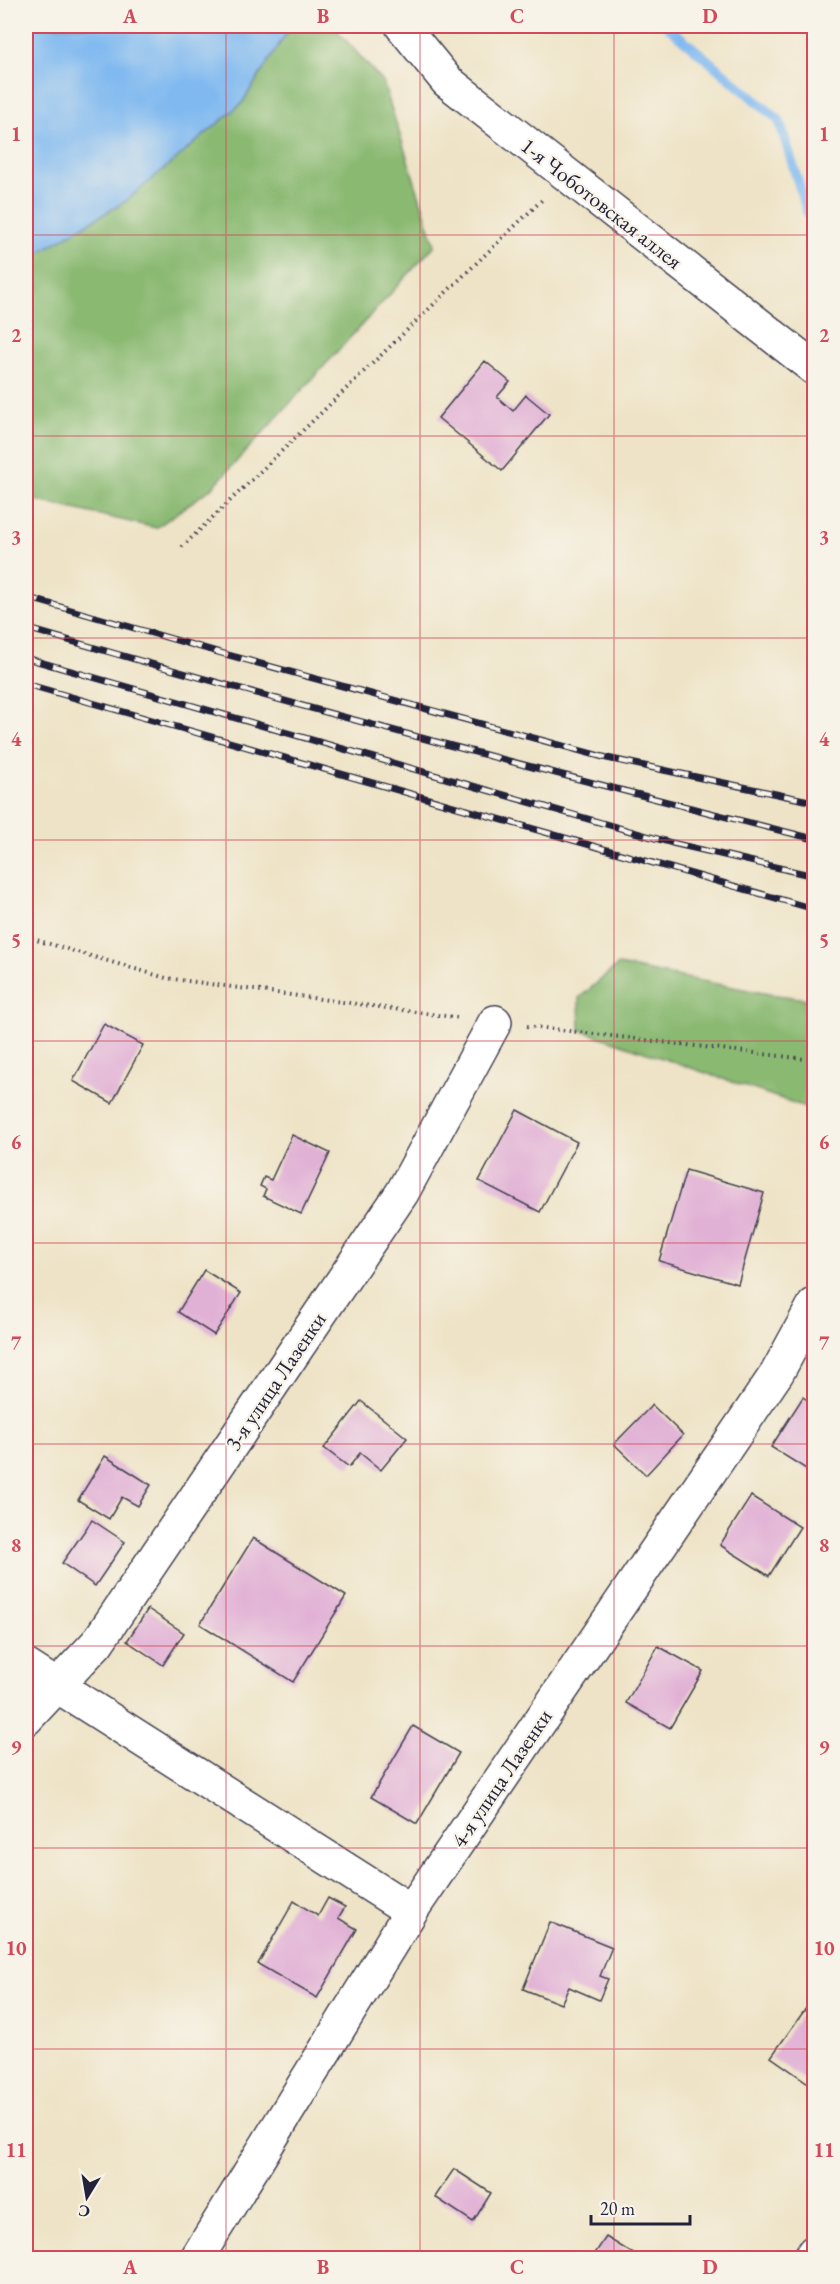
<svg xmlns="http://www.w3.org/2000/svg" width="840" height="2284" viewBox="0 0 840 2284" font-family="'EB Garamond',serif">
<rect width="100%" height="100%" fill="#f7f3e8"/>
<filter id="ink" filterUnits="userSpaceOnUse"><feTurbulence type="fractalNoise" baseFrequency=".0167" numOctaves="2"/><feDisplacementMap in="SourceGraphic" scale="12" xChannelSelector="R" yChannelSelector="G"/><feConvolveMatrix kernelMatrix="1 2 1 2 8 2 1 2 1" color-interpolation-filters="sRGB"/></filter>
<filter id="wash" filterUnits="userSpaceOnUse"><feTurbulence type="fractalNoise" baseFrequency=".008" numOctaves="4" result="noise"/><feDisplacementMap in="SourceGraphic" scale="24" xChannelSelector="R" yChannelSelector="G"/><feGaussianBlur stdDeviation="1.35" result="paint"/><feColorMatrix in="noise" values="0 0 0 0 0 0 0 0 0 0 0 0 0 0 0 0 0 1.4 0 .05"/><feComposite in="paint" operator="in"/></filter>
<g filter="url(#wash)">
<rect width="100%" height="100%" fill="#eee3c6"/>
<path fill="#8ab972" stroke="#566e56" stroke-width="1.5" d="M 291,26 L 333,26 L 383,82 L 435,245 L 213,487 L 156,528 L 26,498 L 26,260 L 126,201 L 242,103 Z
M 618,965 L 769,994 L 814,1000 L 814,1110 L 580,1030 L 579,998 Z"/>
<path fill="#80b9f0" stroke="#516e96" stroke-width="1.5" d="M 26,26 L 291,26 L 242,103 L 126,201 L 26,260 Z"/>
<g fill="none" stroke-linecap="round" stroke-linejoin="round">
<path stroke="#80b9f0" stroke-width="10" d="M 667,26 L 779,120 L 808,214 L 814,219"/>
</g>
<g id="blocks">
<path fill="#e1b1d5" d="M 485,361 L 510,382 L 497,397 L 513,411 L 526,395 L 549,414 L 502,471 L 438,418 Z
M 104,1024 L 143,1045 L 112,1103 L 73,1081 Z
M 517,1110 L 577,1142 L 540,1212 L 479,1181 Z
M 292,1135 L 330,1153 L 301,1214 L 263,1196 L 266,1189 L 260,1186 L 264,1177 L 271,1180 Z
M 686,1170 L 764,1193 L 738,1284 L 659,1261 Z
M 204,1270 L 241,1293 L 214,1335 L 178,1312 Z
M 803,1397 L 814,1405 L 814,1474 L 771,1447 Z
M 361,1401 L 407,1438 L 381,1470 L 360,1453 L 349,1467 L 324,1448 Z
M 652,1405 L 683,1435 L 646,1475 L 614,1444 Z
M 105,1456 L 151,1485 L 138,1506 L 122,1497 L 109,1519 L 78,1500 Z
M 751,1496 L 800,1527 L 769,1576 L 720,1545 Z
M 92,1520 L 125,1542 L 95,1586 L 62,1563 Z
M 253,1538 L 346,1596 L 293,1682 L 200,1624 Z
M 148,1609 L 184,1633 L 163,1665 L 127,1641 Z
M 658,1646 L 703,1671 L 670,1728 L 626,1703 Z
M 413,1726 L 459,1753 L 417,1824 L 371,1797 Z
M 328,1898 L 345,1907 L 338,1918 L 357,1929 L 317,1998 L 258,1964 L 294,1901 L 318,1916 Z
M 550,1922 L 612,1947 L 600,1976 L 608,1979 L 599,2000 L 569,1987 L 561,2004 L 523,1989 Z
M 814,1997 L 814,2087 L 771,2057 Z
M 454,2169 L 491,2193 L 473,2222 L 435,2197 Z
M 606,2237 L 640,2258 L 592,2258 Z"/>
</g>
</g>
<g filter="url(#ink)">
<use href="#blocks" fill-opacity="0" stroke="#413f50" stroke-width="1.5"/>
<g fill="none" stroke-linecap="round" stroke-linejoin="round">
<defs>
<path id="street" d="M 402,26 L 447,81 L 814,368
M 26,1666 L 411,1911
M 26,1719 L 97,1643 L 402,1193 L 495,1022
M 197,2258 L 411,1911 L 777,1373 L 814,1305
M 810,2258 L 814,2252"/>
</defs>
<use href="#street" stroke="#413f50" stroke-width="36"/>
<path stroke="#413f50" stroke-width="4" stroke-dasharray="1.5 4.5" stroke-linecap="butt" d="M 182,547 L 544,198
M 26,937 L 166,978 L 460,1018
M 527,1026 L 814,1060"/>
<use href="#street" stroke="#fff" stroke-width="33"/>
<defs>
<path id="rail" d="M 26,597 L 221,653 L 607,758 L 814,802
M 26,628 C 287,704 550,773 814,839
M 26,658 L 672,843 L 814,876
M 26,684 L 814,909"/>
</defs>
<use href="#rail" stroke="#22223b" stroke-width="7"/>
<use href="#rail" stroke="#f7f3e8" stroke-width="4.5" stroke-dasharray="14" stroke-linecap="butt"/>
</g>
</g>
<path fill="none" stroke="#d1495b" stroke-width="1.5" stroke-opacity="0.55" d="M 226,26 L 226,2258M 420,26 L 420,2258M 614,26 L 614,2258M 26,235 L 814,235M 26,436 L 814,436M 26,638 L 814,638M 26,840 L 814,840M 26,1041 L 814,1041M 26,1243 L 814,1243M 26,1444 L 814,1444M 26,1646 L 814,1646M 26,1848 L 814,1848M 26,2049 L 814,2049"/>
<g text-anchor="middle" stroke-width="4.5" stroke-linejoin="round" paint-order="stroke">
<g font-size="22" fill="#22223b" stroke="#f7f3e8">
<text transform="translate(602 203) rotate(38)" y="8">1-я Чоботовская аллея</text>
<text transform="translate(275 1381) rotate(-56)" y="8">3-я улица Лазенки</text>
<text transform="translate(501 1778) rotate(-56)" y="8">4-я улица Лазенки</text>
</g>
</g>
<rect width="840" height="2284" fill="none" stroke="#f7f3e8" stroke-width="66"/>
<g transform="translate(87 2197) rotate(191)" stroke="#f7f3e8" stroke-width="4.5" paint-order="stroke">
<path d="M0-4.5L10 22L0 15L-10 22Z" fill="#22223b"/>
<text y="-9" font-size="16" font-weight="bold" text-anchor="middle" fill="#22223b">С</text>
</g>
<path d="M591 2215v9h99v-9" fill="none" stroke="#22223b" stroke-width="3"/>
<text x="600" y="2215" font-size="18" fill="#22223b" stroke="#f7f3e8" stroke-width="4.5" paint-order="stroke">20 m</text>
<rect x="33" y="33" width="774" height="2218" fill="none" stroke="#d1495b" stroke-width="2"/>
<g font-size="20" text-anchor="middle" font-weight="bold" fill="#d1495b">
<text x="130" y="23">A</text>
<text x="323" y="23">B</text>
<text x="517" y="23">C</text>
<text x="710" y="23">D</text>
<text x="16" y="141">1</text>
<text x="824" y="141">1</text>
<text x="16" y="342">2</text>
<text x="824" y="342">2</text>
<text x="16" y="544">3</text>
<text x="824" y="544">3</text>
<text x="16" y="746">4</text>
<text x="824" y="746">4</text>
<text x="16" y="947">5</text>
<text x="824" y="947">5</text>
<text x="16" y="1149">6</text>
<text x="824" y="1149">6</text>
<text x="16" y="1350">7</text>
<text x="824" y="1350">7</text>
<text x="16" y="1552">8</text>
<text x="824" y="1552">8</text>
<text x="16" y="1754">9</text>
<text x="824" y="1754">9</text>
<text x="16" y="1955">10</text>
<text x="824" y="1955">10</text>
<text x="16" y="2157">11</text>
<text x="824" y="2157">11</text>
<text x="130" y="2274">A</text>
<text x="323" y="2274">B</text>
<text x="517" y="2274">C</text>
<text x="710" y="2274">D</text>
</g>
</svg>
